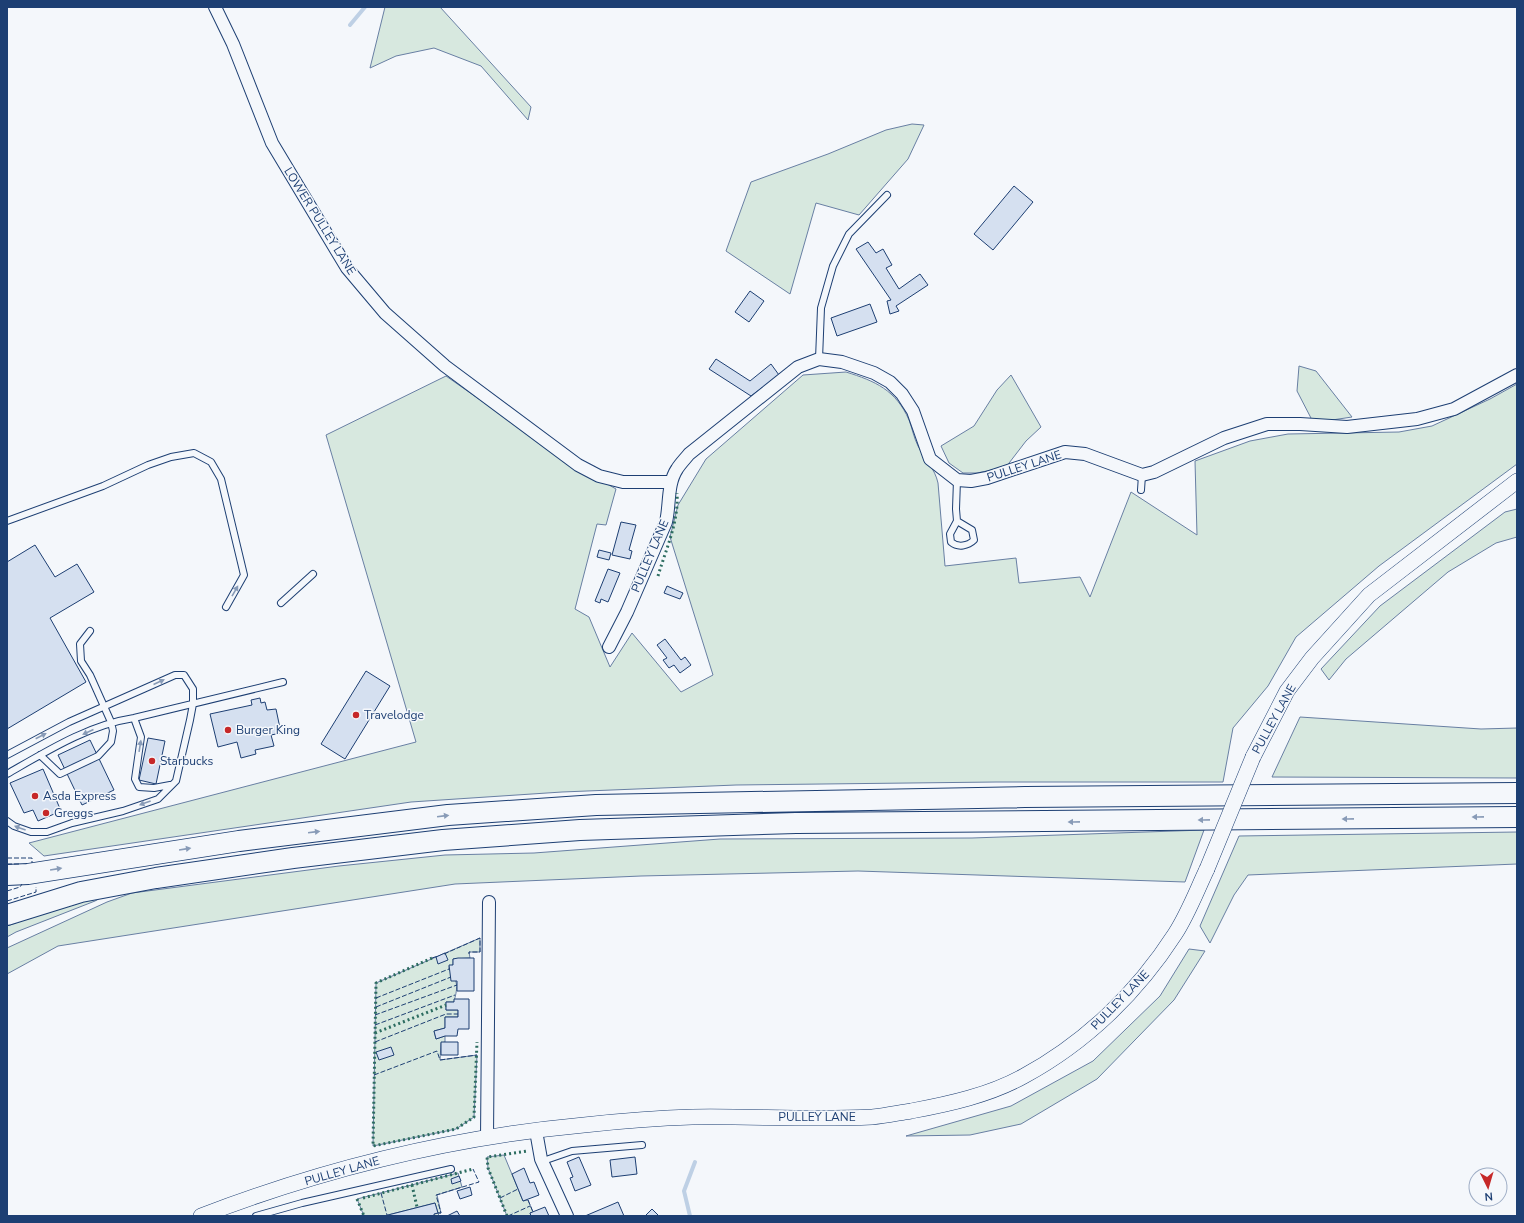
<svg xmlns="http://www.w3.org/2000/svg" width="1524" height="1223" viewBox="0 0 1524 1223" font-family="'Nunito Sans',sans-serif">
<rect width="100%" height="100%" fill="#f4f7fb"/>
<path fill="#d7e8df" stroke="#687fa3" d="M 385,7 L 440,7 L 531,107 L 528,120 L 481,66 L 434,48 L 396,56 L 370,68 Z
M 912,124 L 924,125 L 908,159 L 859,215 L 816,203 L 790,294 L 726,251 L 751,182 L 828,154 L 886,130 Z
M 1299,366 L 1316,371 L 1352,417 L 1332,420 L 1312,420 L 1297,391 Z
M 846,372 C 875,381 896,390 909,420 C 912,428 914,438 918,446 C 925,459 935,469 938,483 L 945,566 L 1016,558 L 1019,583 L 1080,577 L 1090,597 L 1131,492 L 1197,535 L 1195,461 L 1250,441 L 1288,434 L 1399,432 L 1432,426 L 1490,399 L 1517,384 L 1517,464 L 1379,566 L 1296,637 L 1268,686 L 1233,728 L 1223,782 L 996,782 L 736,785 L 562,792 L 411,802 L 44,856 L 29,843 L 416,742 L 326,435 L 446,376 L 569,462 L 616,489 L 606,525 L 597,524 L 575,609 L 589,617 L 610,667 L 632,633 L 681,692 L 713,675 L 670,537 L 678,505 L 706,459 L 803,375 Z
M 1011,375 L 1041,427 L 1026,441 L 1006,467 L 977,473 L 963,473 L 949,463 L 941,446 L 974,426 L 997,390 Z
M 1517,509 L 1517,537 L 1496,543 L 1448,572 L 1346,659 L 1329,680 L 1321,669 L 1380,606 L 1505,512 Z
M 1300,717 L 1481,729 L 1517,728 L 1517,778 L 1272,777 Z
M 1204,830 L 1185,882 L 858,871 L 641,876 L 455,884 L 58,946 L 7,974 L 7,948 L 107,902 L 132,893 L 339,866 L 445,855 L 534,853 L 720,839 L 972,838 Z
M 1517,832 L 1517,864 L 1248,875 L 1234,895 L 1210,943 L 1200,926 L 1239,836 Z
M 104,896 L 95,901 L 16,932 L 7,937 L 7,926 L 57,908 Z
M 480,938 L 480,952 L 469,952 L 470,958 L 453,959 L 453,965 L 449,966 L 449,970 L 451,971 C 459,984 457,989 454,1002 L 446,1002 L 446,1010 L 458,1010 L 458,1017 L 445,1017 L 445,1028 L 434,1031 L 436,1039 L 445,1036 L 445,1042 L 441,1043 L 440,1060 L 477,1055 L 474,1117 L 456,1129 L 373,1146 L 376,983 Z
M 1189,949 L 1205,951 L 1174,1000 L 1097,1079 L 1021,1124 L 970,1135 L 906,1136 L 1011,1106 L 1093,1061 L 1160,996 Z
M 504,1155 L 523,1201 L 528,1200 L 533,1212 L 530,1213 L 531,1216 L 507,1216 L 488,1168 L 487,1157 Z
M 458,1173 L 462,1187 L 437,1195 L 441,1213 L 438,1213 L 439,1216 L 434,1216 L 434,1214 L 438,1213 L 435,1203 L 384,1216 L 364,1216 L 357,1199 Z"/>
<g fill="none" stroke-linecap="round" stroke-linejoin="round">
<path stroke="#bed0e5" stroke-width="4" d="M 350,25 L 365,7
M 690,1216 L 684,1191 L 695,1162"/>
</g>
<path fill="#d5e0f0" stroke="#1d3f73" d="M 1014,186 L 1033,202 L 993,250 L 974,234 Z
M 868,242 L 876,253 L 883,249 L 892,265 L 886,268 L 899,289 L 920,274 L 928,285 L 896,306 L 899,311 L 890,314 L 887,301 L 891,300 L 856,249 Z
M 750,291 L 764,301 L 749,322 L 735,312 Z
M 870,304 L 877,322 L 837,336 L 831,318 Z
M 716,359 L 750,381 L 771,364 L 779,375 L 751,396 L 709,369 Z
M 621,522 L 636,525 L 629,550 L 632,551 L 630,559 L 612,555 Z
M 35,545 L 55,577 L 77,564 L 94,592 L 50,618 L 86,682 L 7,729 L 7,562 Z
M 599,550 L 611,553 L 609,560 L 597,557 Z
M 608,569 L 620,573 L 608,602 L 601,599 L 600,603 L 595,601 Z
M 667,586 L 683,593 L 680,599 L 664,593 Z
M 665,639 L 681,660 L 685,657 L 691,665 L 680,673 L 674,665 L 669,668 L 663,660 L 667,658 L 657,645 Z
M 366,671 L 390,686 L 345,759 L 321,744 Z
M 260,698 L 261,703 L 265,702 L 267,710 L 276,709 L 281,733 L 271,735 L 274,746 L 255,750 L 256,754 L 241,758 L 237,742 L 218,747 L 210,714 L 252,705 L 251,700 Z
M 148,738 L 165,741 L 156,784 L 139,780 Z
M 90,740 L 114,790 L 82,805 L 58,755 Z
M 43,769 L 61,811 L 38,821 L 33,810 L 24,813 L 10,783 Z
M 445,953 L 448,960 L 438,964 L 436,957 Z
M 458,958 L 474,958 L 474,991 L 457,991 L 457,981 L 451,981 L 449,965 L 453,965 L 453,959 Z
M 454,999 L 469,999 L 469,1029 L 458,1029 L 457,1036 L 445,1036 L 436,1039 L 434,1031 L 445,1028 L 445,1017 L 458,1017 L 458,1010 L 446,1010 L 446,1002 L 454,1002 Z
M 441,1042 L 458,1042 L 458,1055 L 441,1055 Z
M 391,1047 L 394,1055 L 379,1060 L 376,1052 Z
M 579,1157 L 591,1185 L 575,1191 L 570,1178 L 573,1177 L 567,1162 Z
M 635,1157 L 637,1174 L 612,1177 L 610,1160 Z
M 524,1168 L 530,1183 L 534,1182 L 539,1195 L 523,1201 L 512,1174 Z
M 459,1176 L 461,1181 L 452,1184 L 451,1179 Z
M 470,1187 L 472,1195 L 460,1199 L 457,1191 Z
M 618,1202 L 624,1216 L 585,1216 Z
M 435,1203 L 438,1213 L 434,1214 L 434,1216 L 384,1216 Z
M 545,1207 L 549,1216 L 531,1216 L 530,1213 Z
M 652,1209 L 659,1216 L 645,1216 Z
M 457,1211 L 460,1216 L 447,1216 Z"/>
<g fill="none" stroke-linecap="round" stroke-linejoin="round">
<defs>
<path id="service" d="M 819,359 L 821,308 L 833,266 L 849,234 L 887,195
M 957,480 L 956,509 L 957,521 L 972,530 L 974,540 C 968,546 958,548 951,542 L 950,534 L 957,521
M 1141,490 L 1142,475
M 7,521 L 103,486 L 148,465 L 171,457 L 194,453 L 211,462 L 221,479 L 244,575 L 226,607
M 281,603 L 313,574
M 134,718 L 141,737 L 135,779 L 139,787 L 154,788 L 170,785
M 7,755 L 69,722 L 175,675 L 184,675 L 193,689 L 193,704 L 190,720 L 176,781 L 158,799 L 123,811 L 72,823 L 47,832 L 31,832 L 14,826 L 7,821
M 40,755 L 60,774 L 98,756 L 111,742 L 113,731 L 111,722 L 90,675 L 81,661 L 80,644 L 90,631
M 7,774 C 47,751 88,725 134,718 L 283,682
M 543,1161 L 572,1151 L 642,1145
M 256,1216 L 302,1203 L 451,1169"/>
<path id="minor" d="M 215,7 L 233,44 L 272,143 L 347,268 L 385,313 L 445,366 L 578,465 L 599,476 L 623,482 L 671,482
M 609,647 L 627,612 L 666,522 C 670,505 667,484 677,469 C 680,464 685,459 689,454 L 798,367 L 819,359 L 842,362 L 874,373 L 890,382 L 902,394 L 913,411 L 930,459 L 957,480 L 971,481 L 987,478 L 1065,452 L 1085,454 L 1142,475 L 1154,472 L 1224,438 L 1267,424 L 1300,424 L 1347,427 L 1417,419 L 1454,409 L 1517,375
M 536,1131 L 541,1159 L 567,1216
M 487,1138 L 489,902"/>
<path id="tertiary" d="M 1253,757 L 1287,691 L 1312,658 L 1369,595 L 1517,481
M 201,1216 C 323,1169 454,1137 584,1125 C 620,1121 656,1118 692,1117 C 752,1116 812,1120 872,1117 C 885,1116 898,1113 911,1111 C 949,1104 990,1095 1024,1076 C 1085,1043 1137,993 1175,934 C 1188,914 1197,890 1207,869"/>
<path id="trunk" d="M 7,875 L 28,874 L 239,841 L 448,815 L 596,805 L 1025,797 L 1517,793
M 7,915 L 81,892 L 156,878 L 293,858 L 443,840 L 580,830 L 796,823 L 1517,817"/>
</defs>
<use href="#service" stroke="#1d3f73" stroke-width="8"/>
<use href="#minor" stroke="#1d3f73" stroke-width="14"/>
<use href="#tertiary" stroke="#1d3f73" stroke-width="16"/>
<use href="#trunk" stroke="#1d3f73" stroke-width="22"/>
<use href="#service" stroke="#f4f7fb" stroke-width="6"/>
<use href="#minor" stroke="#f4f7fb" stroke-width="12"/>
<use href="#tertiary" stroke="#f4f7fb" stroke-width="15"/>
<use href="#trunk" stroke="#f4f7fb" stroke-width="20"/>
<defs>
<path id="tertiary-bridge" d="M 1207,869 L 1253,757"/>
</defs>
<use href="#tertiary-bridge" stroke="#1d3f73" stroke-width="16" stroke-linecap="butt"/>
<use href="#tertiary-bridge" stroke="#f4f7fb" stroke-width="15"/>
<path stroke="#2c6c60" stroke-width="3" stroke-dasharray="2 3" stroke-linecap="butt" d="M 658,576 C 666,549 679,521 677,493
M 432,958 L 376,983 L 373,1146 L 456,1129 L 474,1117 L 477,1042
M 375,1033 L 446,1005
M 412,1185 L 417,1207
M 363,1198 L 473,1169
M 357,1199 L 364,1216
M 507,1216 L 488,1168 L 487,1157 L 528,1151"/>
<path stroke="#1d3f73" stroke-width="1" stroke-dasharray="5 2" stroke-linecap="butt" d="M 7,858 L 32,858 L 32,863
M 7,864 L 21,864
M 7,891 L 20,887 L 22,884
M 7,901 L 36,892 L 36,887
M 444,954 L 480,938 L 480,952 L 469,952 L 469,954
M 432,958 L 438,956
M 376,998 L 449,969
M 376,1007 L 451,977
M 375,1015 L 457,985
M 375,1025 L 455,995
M 375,1042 L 446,1014 L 458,1014
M 374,1075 L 437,1051 L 440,1060 L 477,1055
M 381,1193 L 387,1215
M 500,1198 L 518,1189
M 528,1200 L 533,1212
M 438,1213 L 441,1213 L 436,1195 L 479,1182 L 473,1169
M 508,1216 L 530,1206"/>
</g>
<defs><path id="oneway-solid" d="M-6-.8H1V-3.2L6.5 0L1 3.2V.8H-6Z"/></defs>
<g fill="#889bb7">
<use href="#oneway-solid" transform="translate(235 591) rotate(-60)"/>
<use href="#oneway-solid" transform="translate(159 682) rotate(-24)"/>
<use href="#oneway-solid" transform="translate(88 732) rotate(156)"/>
<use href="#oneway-solid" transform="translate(41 736) rotate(-27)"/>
<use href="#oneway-solid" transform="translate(140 746) rotate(-81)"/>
<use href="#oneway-solid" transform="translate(145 803) rotate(160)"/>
<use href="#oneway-solid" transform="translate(443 816) rotate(-7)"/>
<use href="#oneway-solid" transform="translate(1478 817) rotate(179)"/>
<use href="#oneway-solid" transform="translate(1348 819) rotate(179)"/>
<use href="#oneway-solid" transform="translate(1204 820) rotate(179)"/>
<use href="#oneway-solid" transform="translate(1074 822) rotate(179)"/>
<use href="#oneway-solid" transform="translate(20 828) rotate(-160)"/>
<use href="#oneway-solid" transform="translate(314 832) rotate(-7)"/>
<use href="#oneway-solid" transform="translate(185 849) rotate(-9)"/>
<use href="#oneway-solid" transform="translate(56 869) rotate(-9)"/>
</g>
<g fill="#c62828" stroke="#f4f7fb" stroke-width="1.5">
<circle cx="356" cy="715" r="4"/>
<circle cx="228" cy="730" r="4"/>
<circle cx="152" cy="761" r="4"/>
<circle cx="35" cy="796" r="4"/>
<circle cx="46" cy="813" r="4"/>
</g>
<g text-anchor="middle" stroke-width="3" stroke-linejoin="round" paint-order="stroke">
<g font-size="12" fill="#1d3f73" stroke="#f4f7fb">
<text transform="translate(320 221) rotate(58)" y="4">LOWER PULLEY LANE</text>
<text transform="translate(1024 466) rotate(-18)" y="4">PULLEY LANE</text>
<text transform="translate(650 556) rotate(-67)" y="4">PULLEY LANE</text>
<text transform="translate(1274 719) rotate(-61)" y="4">PULLEY LANE</text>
<text transform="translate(1120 1000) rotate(-46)" y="4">PULLEY LANE</text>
<text x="817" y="1121">PULLEY LANE</text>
<text transform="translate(342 1171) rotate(-16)" y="4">PULLEY LANE</text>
</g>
<g font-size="12" fill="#1d3f73" stroke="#f4f7fb" text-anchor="start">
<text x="364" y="719">Travelodge</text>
<text x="236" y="734">Burger King</text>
<text x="160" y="765">Starbucks</text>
<text x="43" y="800">Asda Express</text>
<text x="54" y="817">Greggs</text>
</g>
</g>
<rect width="1524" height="1223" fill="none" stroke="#1d3f73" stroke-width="16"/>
<g transform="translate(1488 1187) rotate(175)"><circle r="19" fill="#f4f7fb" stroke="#9eadc5"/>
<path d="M0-3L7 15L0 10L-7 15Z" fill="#c62828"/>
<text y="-6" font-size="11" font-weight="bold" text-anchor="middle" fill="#1d3f73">N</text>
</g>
</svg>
